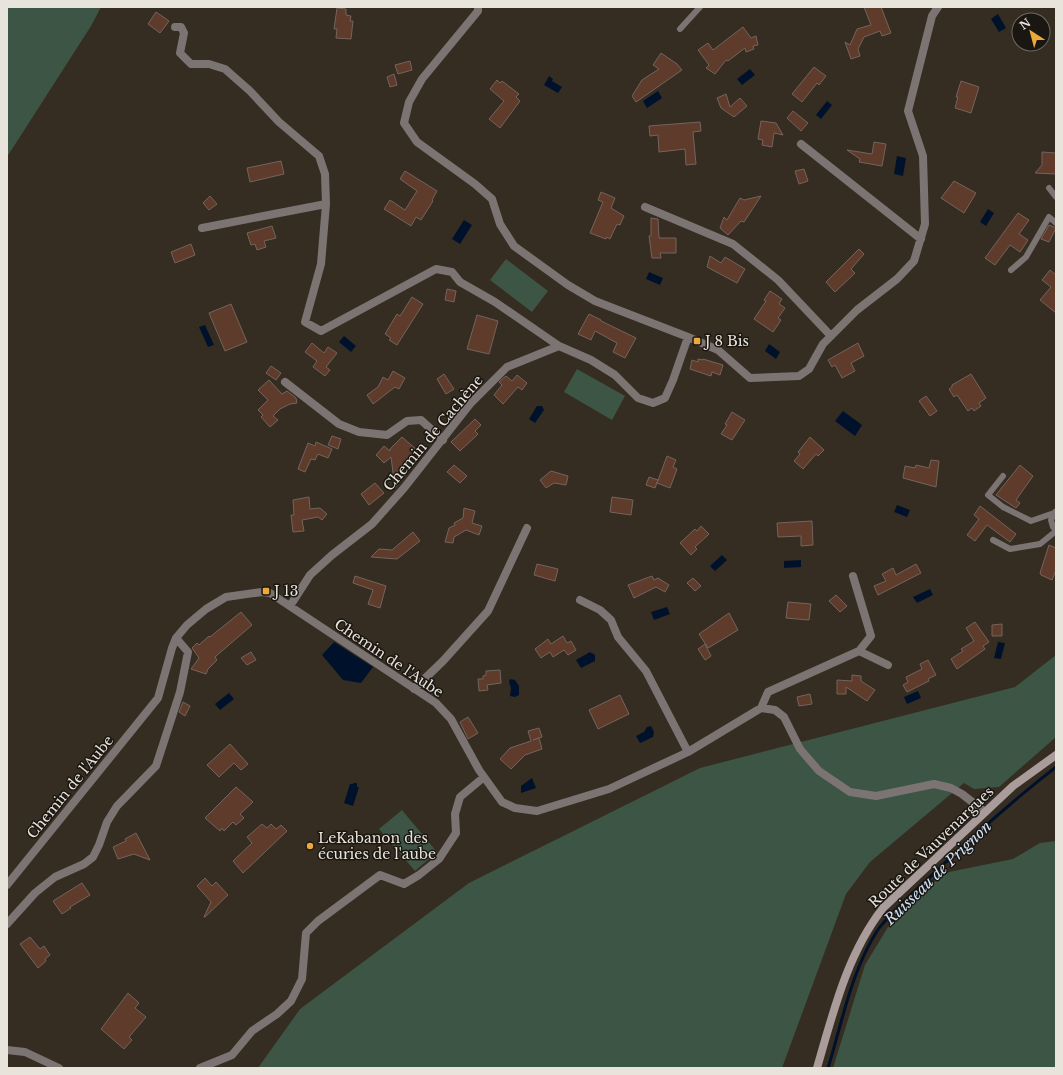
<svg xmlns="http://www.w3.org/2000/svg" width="1063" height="1075" viewBox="0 0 1063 1075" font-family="'Libre Baskerville',serif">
<rect width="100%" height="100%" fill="#352d21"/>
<path fill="#3d5544" d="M 7,7 L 101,7 L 91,26 L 7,157 Z
M 506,259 L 548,291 L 532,312 L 490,280 Z
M 577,369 L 625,396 L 612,420 L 564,392 Z
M 1056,655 L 1056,737 L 999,787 L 974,789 L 964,783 L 870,862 L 846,894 L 782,1068 L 258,1068 L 300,1009 L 469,883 L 700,768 L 1015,687 Z
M 402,810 L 437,852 L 415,871 L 379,829 Z
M 1056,841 L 1056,1068 L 833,1068 L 865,965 L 888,927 L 924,889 L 949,872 L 1013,859 L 1040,843 Z"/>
<path fill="#00122b" d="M 998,14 L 1006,28 L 999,32 L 991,19 Z
M 750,69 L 755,75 L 742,85 L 737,79 Z
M 549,76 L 553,79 L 552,81 L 562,87 L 558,93 L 544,85 Z
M 658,91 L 662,98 L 647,108 L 643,101 Z
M 827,101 L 832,105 L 821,119 L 816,115 Z
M 897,156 L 906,158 L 903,176 L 894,174 Z
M 988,209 L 994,213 L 986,226 L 980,222 Z
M 464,220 L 472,225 L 460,244 L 452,239 Z
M 649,272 L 663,278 L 660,285 L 646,279 Z
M 205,325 L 214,345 L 208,347 L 199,327 Z
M 344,336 L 356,346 L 351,352 L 339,342 Z
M 769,344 L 780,352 L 776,359 L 765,351 Z
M 537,406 L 542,406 L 544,410 L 535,423 L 529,419 Z
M 843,411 L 862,425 L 855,436 L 835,421 Z
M 897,505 L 910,510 L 907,517 L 894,512 Z
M 722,555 L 727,560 L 715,571 L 710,566 Z
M 801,560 L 801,567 L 784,568 L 784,561 Z
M 930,589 L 933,595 L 917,603 L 913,597 Z
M 667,607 L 670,614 L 654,620 L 651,612 Z
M 334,642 L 373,667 L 361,683 L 343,680 L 322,655 Z
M 998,642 L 1005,643 L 1001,659 L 994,658 Z
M 590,652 L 595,655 L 595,661 L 581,668 L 576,660 Z
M 510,679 L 515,680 L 519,686 L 519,695 L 515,697 L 510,696 L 511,688 L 509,682 Z
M 918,691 L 921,698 L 907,704 L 904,697 Z
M 229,693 L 234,699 L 220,710 L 215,704 Z
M 651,726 L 654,732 L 653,737 L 640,743 L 636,736 L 644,732 L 647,727 Z
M 532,778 L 536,788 L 521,793 L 521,786 Z
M 353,783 L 357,783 L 357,787 L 359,787 L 353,806 L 344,803 L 350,784 L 353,784 Z"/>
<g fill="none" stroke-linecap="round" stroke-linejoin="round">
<path stroke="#00122b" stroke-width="3" d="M 828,1068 C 842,1023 851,972 877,931 C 889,914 916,890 932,875 C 972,837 1012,801 1056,767"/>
</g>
<path fill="#5f3b2b" stroke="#74645d" d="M 864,7 L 881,7 L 891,33 L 882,36 L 880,31 L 864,37 L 858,49 L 860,56 L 851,59 L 845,42 L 850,45 L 857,29 L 871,25 Z
M 337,8 L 346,9 L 346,15 L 351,16 L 350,21 L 353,21 L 351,39 L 336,38 L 337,29 L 334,29 Z
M 156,12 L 169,21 L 160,33 L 148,24 Z
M 743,27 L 751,38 L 756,36 L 758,45 L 753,46 L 754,49 L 746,52 L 745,48 L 728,61 L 726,60 L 715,74 L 706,68 L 709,65 L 698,50 L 708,43 L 713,50 Z
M 661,53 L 677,64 L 682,70 L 636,102 L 632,96 L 642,80 L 659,69 L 653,65 Z
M 410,61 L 412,70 L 398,74 L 395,65 Z
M 814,67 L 826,76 L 819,85 L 817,83 L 802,102 L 792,94 Z
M 394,74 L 397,85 L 390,87 L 387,77 Z
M 497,80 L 500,83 L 502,81 L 519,94 L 516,97 L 520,101 L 500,128 L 489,119 L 504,101 L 490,89 Z
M 961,81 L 979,87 L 971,113 L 955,108 L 958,97 L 956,97 Z
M 726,94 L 730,107 L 740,98 L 747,106 L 734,117 L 721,108 L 717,98 Z
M 793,111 L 808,123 L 801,131 L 787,118 Z
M 761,121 L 776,123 L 783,135 L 774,133 L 772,147 L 762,145 L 763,140 L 758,139 Z
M 700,122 L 701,131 L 693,132 L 696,164 L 686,165 L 685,149 L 659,152 L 658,135 L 650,136 L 649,126 Z
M 874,142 L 886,144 L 882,166 L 859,162 L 860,159 L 847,150 L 872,154 Z
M 1042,152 L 1056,153 L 1056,174 L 1035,173 L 1042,165 Z
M 281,161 L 284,174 L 250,182 L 247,168 Z
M 804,169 L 808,181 L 799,184 L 795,171 Z
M 405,171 L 437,191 L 432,200 L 433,201 L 421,220 L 416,217 L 411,226 L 384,209 L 390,200 L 405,210 L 417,191 L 400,179 Z
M 954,181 L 976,193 L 964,213 L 941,198 Z
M 601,192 L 615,198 L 611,208 L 624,216 L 620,225 L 617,224 L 610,239 L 607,237 L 606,239 L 590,233 L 603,202 L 598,200 Z
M 210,196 L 217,204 L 209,210 L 203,203 Z
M 761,196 L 744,222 L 741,221 L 728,235 L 720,228 L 724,217 L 727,220 L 740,198 L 744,200 Z
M 1018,213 L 1029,220 L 1019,234 L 1028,240 L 1020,252 L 1010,245 L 995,265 L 985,258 Z
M 651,218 L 658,219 L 659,238 L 676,238 L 676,253 L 660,253 L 661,258 L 652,258 L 649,236 L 651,236 Z
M 1049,225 L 1056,228 L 1049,242 L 1041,239 Z
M 272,226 L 276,238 L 264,241 L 266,247 L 257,250 L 255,244 L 251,245 L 247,233 Z
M 191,244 L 195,255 L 175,263 L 171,252 Z
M 859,249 L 864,254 L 851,269 L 855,273 L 835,292 L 826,282 Z
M 710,256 L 721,263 L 725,257 L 745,269 L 737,283 L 707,267 Z
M 1050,270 L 1056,275 L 1056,313 L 1040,300 L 1051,287 L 1042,280 Z
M 447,289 L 456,291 L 454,302 L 445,300 Z
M 770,291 L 782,299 L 779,304 L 785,308 L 778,318 L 781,320 L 773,332 L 754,319 L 766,301 L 764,300 Z
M 412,297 L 423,304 L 397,345 L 389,340 L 391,338 L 385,334 L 397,314 L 400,316 Z
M 231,304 L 247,342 L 225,351 L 209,313 Z
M 589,314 L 601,320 L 601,321 L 636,338 L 625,358 L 613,352 L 617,343 L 595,331 L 591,340 L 578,334 Z
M 477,315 L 498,321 L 489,354 L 467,349 Z
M 312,343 L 324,353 L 328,347 L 337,353 L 326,367 L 330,370 L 325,376 L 313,367 L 317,361 L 305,352 Z
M 858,343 L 864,356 L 851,363 L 855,371 L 842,378 L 835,365 L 832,367 L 828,360 Z
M 698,359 L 703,360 L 703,359 L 723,365 L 720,375 L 712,372 L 711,376 L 690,369 L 692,360 L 698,362 Z
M 271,366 L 281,373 L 276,380 L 266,373 Z
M 393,371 L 405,378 L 399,389 L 395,387 L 373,404 L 367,395 L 378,387 L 383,377 L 388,380 Z
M 444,374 L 454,389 L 446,394 L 437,379 Z
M 971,374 L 986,398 L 979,403 L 981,406 L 974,411 L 972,408 L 968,411 L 957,395 L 954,397 L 949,389 L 952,387 L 952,385 Z
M 517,375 L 527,383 L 522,390 L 518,387 L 503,404 L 494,395 L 502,385 L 499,382 L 506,376 L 512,381 Z
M 269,380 L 282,394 L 287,391 L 296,398 L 297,403 L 290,404 L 280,409 L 273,416 L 278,420 L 270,427 L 261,417 L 263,415 L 258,410 L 268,400 L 258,390 Z
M 926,396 L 937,411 L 930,416 L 919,401 Z
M 732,412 L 745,420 L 732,440 L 721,434 L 727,425 L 725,424 Z
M 475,419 L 481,425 L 475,431 L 478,434 L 460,451 L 451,442 Z
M 332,436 L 341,439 L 338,449 L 328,445 Z
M 402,437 L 418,451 L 401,470 L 406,474 L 395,488 L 391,457 L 384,463 L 376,455 L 384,446 L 390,451 L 390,449 Z
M 810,437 L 824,450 L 818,456 L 816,454 L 803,469 L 794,461 L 800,454 L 798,452 Z
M 316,442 L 332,449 L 328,458 L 318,454 L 315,460 L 311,459 L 305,472 L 298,469 L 308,443 L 315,446 Z
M 667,456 L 676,460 L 673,467 L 677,469 L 670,488 L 657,483 Z
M 931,460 L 939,461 L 936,487 L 903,478 L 905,466 L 915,468 L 916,465 L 929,468 Z
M 454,465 L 467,476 L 460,483 L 447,472 Z
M 1020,465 L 1033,476 L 1016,500 L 1020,503 L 1016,508 L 996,495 Z
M 551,471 L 568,476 L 566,485 L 554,483 L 546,488 L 540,480 Z
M 649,477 L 658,480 L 655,488 L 646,485 Z
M 375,483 L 384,493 L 369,505 L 361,494 Z
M 309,497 L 310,509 L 320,508 L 327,514 L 322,520 L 318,517 L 302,520 L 304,531 L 293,532 L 291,515 L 294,515 L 293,500 Z
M 612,497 L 633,500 L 631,515 L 610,512 Z
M 980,506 L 1016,534 L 1010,542 L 987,525 L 975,541 L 967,535 L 979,519 L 974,515 Z
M 464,508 L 475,511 L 472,523 L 482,526 L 479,535 L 466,530 L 454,537 L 453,543 L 445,542 L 449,528 L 455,525 L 454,523 L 463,518 Z
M 812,521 L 813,545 L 801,546 L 801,536 L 778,537 L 777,523 Z
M 701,526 L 709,534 L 695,547 L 697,549 L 691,555 L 680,543 L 695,529 L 697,531 Z
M 413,532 L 420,541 L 397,559 L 371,557 L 379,549 L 392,550 Z
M 1049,545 L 1056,548 L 1056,570 L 1052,580 L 1041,575 L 1040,573 Z
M 537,564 L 558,569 L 555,581 L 534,575 Z
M 916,564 L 921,573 L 878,595 L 874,586 L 886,581 L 882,574 L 893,568 L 896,575 Z
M 355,576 L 386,586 L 380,608 L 368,604 L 373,590 L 353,583 Z
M 652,576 L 654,580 L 658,578 L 669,585 L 665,592 L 656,587 L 634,598 L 628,585 Z
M 693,578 L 701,586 L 695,591 L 687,583 Z
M 836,595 L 847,606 L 840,612 L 829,601 Z
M 788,602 L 811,604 L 809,620 L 786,618 Z
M 241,612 L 252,625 L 215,657 L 217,660 L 208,669 L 206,674 L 191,669 L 199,658 L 192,648 L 197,643 L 199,645 L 209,636 L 210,637 Z
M 729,613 L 738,630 L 708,648 L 699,634 Z
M 975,622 L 989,642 L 983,646 L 985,649 L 957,669 L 951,659 L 963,651 L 961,649 L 974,641 L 966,628 Z
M 1002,624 L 1002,636 L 992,636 L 992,625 Z
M 563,636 L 567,643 L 571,641 L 576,650 L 568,655 L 564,650 L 553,657 L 550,652 L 541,658 L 535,649 L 548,639 L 551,644 Z
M 705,644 L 711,656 L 705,660 L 698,649 Z
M 251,652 L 256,660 L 247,665 L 241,658 Z
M 928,660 L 936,675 L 928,679 L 929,681 L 907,692 L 903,685 L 908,682 L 906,677 L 922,669 L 920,664 Z
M 500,670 L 501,683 L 487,685 L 488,690 L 479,691 L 478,679 L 483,679 L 483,676 L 486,675 L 486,671 Z
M 852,675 L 861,676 L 861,681 L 875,690 L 867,701 L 846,687 L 846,694 L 837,694 L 837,680 L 852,681 Z
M 810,694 L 812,704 L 799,706 L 797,697 Z
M 620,695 L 629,714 L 598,729 L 589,710 Z
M 183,702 L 190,706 L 185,716 L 179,712 Z
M 468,717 L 478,733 L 468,739 L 460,722 Z
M 539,728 L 542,737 L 533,740 L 539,738 L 542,749 L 525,755 L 511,769 L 500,759 L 510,748 L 531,741 L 528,731 Z
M 230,744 L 248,764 L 241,770 L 234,763 L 219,777 L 207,765 Z
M 236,787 L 253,802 L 240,814 L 244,818 L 236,825 L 233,822 L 224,831 L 222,828 L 220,831 L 205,818 Z
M 262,824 L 267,828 L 271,824 L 276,829 L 281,825 L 287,831 L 243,873 L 233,861 L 252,843 L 247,837 Z
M 136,833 L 150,860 L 134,854 L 118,859 L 113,847 L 126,841 L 125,839 Z
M 205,878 L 212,886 L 216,882 L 228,895 L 205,917 L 204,917 L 211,902 L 197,886 Z
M 82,883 L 90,895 L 70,907 L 71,908 L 62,914 L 53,901 Z
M 30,937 L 40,949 L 44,946 L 50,955 L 45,959 L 46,961 L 38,968 L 20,944 Z
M 128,993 L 139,1003 L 135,1008 L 146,1017 L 129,1037 L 132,1040 L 124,1049 L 101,1029 Z"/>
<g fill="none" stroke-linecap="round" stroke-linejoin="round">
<path stroke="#7c7473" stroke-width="6" d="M 680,29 L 700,7
M 1049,188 L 1056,197
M 1011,270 L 1026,257 L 1049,217 L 1056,223
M 1003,476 L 988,495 L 1003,507 L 1031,521 L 1054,513
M 1055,512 L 1051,520 L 1053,527 L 1056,530
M 993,540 L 1010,549 L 1040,544 L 1056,531"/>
<path stroke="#7c7473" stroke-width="8" d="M 478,7 L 478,11 L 422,79 L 409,102 L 404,123 L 417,142 L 475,184 L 492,199 L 500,224 L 514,246 L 568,285 L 595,301 L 688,337
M 175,27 L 181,27 L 184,33 L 180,53 L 191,64 L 209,64 L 225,69 L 250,91 L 279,122 L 319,156 L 325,174 L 326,204
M 801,144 L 921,239
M 645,207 L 733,244 L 778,280 L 831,336
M 202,228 L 326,204 L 321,264 L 305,322 L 321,331 L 436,269 L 452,272 L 460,282 L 495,302 L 559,346
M 285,382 L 339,424 L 359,432 L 387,435 L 407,421 L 421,420 L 443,440
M 853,576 L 871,636 L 859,651
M 580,600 L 600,610 L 611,620 L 618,637 L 646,671 L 688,752
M 290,606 L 310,575 L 332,555 L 372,524 L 404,488 L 470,404 L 507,367 L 559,346 L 591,360 L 615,375 L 638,398 L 653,403 L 665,398 L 673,380 L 688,337 L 718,350 L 750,378 L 799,376 L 809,369 L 823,344 L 857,310 L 897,279 L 914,261 L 925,224 L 923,156 L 908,111 L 932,16 L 938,7
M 414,689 L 443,661 L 488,611 L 527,528
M 761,708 L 768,692 L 859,651 L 888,665
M 7,885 L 158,698 L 172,648 L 176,638 L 187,625 L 206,609 L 226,597 L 262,592 L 270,593 L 436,703 L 451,719 L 479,770 L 502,802 L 515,808 L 537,811 L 609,789 L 688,752 L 761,708 L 775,710 L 784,717 L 800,749 L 819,771 L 850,792 L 876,796 L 934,784 L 951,788 L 962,794 L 985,812
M 7,924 L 35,893 L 55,877 L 84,864 L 93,857 L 99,845 L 107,822 L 117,806 L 156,766 L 180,692 L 188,652 L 176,638
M 7,1050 L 25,1052 L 59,1068
M 200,1068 L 232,1055 L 252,1031 L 277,1014 L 291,1001 L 302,979 L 306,933 L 318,921 L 380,875 L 404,884 L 419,875 L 439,859 L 456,833 L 455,814 L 460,797 L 484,777"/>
<path stroke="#a99c9a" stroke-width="8" d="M 817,1068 C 833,1013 847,954 883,908 L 1013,786 L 1056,755"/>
</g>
<g fill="#eda83b" stroke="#1a1611" stroke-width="1.5">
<rect x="693" y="337" width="8" height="8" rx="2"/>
<rect x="262" y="587" width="8" height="8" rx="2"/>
<circle cx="310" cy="846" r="4"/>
</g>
<g text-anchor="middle" stroke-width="3" stroke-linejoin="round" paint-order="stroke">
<g font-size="14" fill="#e8e3db" stroke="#1a1611" text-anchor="start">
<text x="705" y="346">J 8 Bis</text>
<text x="274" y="596">J 13</text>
<text x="318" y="843">LeKabanon des<tspan x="318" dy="16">écuries de l'aube</tspan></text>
</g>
<g font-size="14" fill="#e8e3db" stroke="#1a1611">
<text transform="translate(433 433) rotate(-50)" y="5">Chemin de Cachène</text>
<text transform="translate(389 658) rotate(34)" y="5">Chemin de l'Aube</text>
<text transform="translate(70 787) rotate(-51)" y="5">Chemin de l'Aube</text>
<text transform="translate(931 847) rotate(-44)" y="5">Route de Vauvenargues</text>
</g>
<g font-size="15" font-style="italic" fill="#cfe1f6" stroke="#1a1611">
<text transform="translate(938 873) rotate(-44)" y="5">Ruisseau de Prignon</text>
</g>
</g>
<rect width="1063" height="1075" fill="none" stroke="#e8e3db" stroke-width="16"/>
<g transform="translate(1031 32) rotate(324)"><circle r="19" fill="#1a1611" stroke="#6c6862"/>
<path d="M0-3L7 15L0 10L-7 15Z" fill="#eda83b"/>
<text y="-6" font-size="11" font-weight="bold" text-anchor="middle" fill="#e8e3db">N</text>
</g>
</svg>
